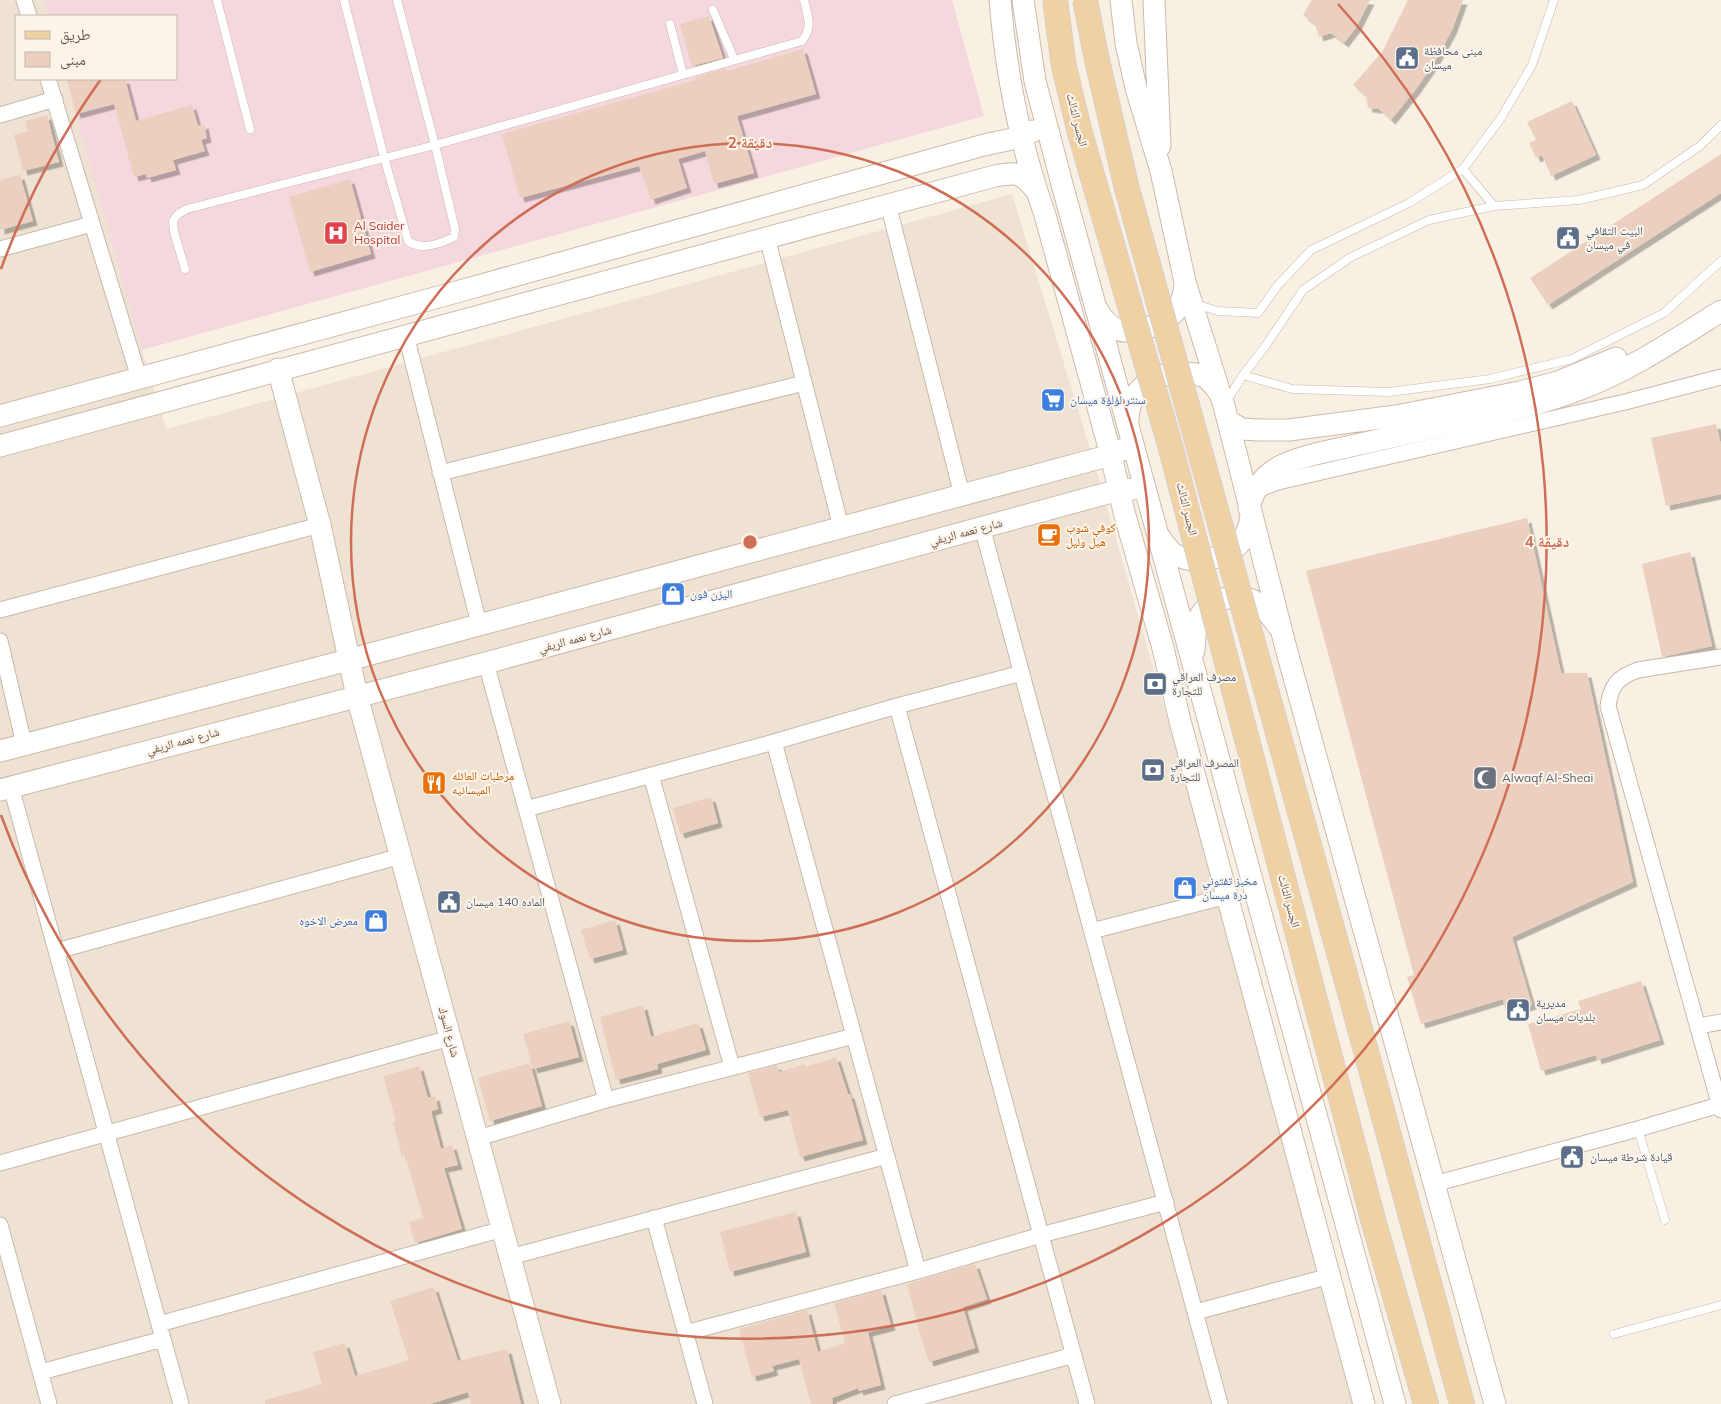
<svg xmlns="http://www.w3.org/2000/svg" width="1721" height="1404" viewBox="0 0 1721 1404" font-family="Mulish,'Noto Naskh Arabic',sans-serif">
<defs>
<filter id="shadow"><feDropShadow dx="4.5" dy="4.5" stdDeviation="0" flood-color="#0004"/></filter>
</defs>
<rect width="100%" height="100%" fill="#f9f0e4"/>
<path fill="#efe2d3" d="M 0,0 L 49,0 L 53,16 L 16,16 L 16,79 L 70,79 L 142,350 L 166,429 L 1012,194 L 1091,452 L 1365,1404 L 0,1404 Z"/>
<path fill="#f5d8dd" d="M 44,0 L 952,0 L 984,116 L 142,350 L 66,79 L 176,79 L 176,16 L 49,16 Z"/>
<path fill="#ebcfbf" filter="url(#shadow)" d="M 1312,0 L 1370,0 L 1357,26 L 1344,43 L 1331,33 L 1319,37 L 1315,24 L 1303,15 Z
M 1408,0 L 1463,0 L 1452,30 L 1434,63 L 1416,89 L 1391,120 L 1379,109 L 1368,108 L 1366,96 L 1353,85 L 1382,52 Z
M 709,16 L 723,58 L 692,66 L 680,24 Z
M 803,49 L 816,94 L 737,116 L 754,173 L 714,184 L 705,151 L 678,159 L 687,188 L 651,200 L 639,166 L 520,198 L 502,134 L 696,80 L 696,77 L 726,68 L 727,71 Z
M 67,79 L 125,79 L 136,121 L 192,105 L 198,126 L 204,124 L 207,138 L 201,140 L 205,151 L 173,160 L 176,170 L 147,178 L 146,174 L 134,177 L 114,104 L 76,114 Z
M 1572,101 L 1596,155 L 1551,176 L 1542,155 L 1536,158 L 1529,143 L 1536,140 L 1527,122 Z
M 47,115 L 59,162 L 23,171 L 14,135 L 28,131 L 25,121 Z
M 1721,154 L 1721,193 L 1548,305 L 1530,278 Z
M 20,175 L 33,221 L 0,230 L 0,180 Z
M 350,179 L 371,254 L 310,272 L 289,197 Z
M 1716,424 L 1721,445 L 1721,494 L 1666,506 L 1651,438 Z
M 1527,518 L 1561,673 L 1587,673 L 1633,882 L 1512,937 L 1532,1005 L 1506,1013 L 1503,999 L 1421,1024 L 1407,977 L 1414,975 L 1306,571 Z
M 1690,552 L 1712,646 L 1662,657 L 1642,564 Z
M 711,797 L 718,823 L 680,834 L 673,808 Z
M 615,920 L 623,950 L 590,959 L 581,930 Z
M 1641,981 L 1660,1040 L 1597,1060 L 1596,1055 L 1541,1071 L 1528,1024 L 1581,1009 L 1578,1001 Z
M 643,1005 L 651,1037 L 698,1023 L 706,1050 L 657,1064 L 658,1069 L 616,1080 L 600,1017 Z
M 569,1021 L 579,1057 L 533,1069 L 523,1034 Z
M 836,1057 L 848,1094 L 850,1094 L 863,1140 L 800,1157 L 788,1110 L 760,1117 L 748,1073 L 777,1065 L 779,1072 L 805,1064 L 806,1067 Z
M 530,1063 L 542,1106 L 490,1121 L 478,1078 Z
M 419,1066 L 428,1098 L 435,1096 L 438,1109 L 431,1111 L 441,1149 L 452,1145 L 458,1165 L 444,1168 L 462,1229 L 415,1243 L 409,1222 L 423,1218 L 405,1154 L 402,1156 L 393,1122 L 396,1121 L 383,1076 Z
M 796,1212 L 806,1252 L 730,1272 L 720,1232 Z
M 975,1264 L 987,1299 L 963,1307 L 975,1348 L 929,1362 L 919,1331 L 907,1284 Z
M 434,1287 L 458,1361 L 507,1349 L 521,1404 L 471,1404 L 468,1392 L 430,1404 L 265,1404 L 265,1400 L 322,1384 L 313,1352 L 345,1343 L 355,1376 L 409,1360 L 390,1301 Z
M 881,1290 L 891,1326 L 868,1332 L 881,1385 L 859,1391 L 858,1388 L 832,1398 L 833,1404 L 811,1404 L 799,1359 L 772,1366 L 774,1371 L 752,1377 L 739,1329 L 807,1310 L 818,1352 L 845,1343 L 834,1303 Z"/>
<g fill="none" stroke-linecap="round" stroke-linejoin="round">
<defs>
<path id="lane" d="M 217,0 L 250,129
M 344,0 L 384,157 L 408,241 C 421,251 440,244 454,237 L 455,229 L 435,145 L 397,0
M 713,10 L 734,59
M 670,24 L 683,74
M 1463,169 L 1494,206
M 185,269 L 174,232 L 173,221 L 178,214 L 187,209 L 435,145 L 802,41 C 813,26 808,17 804,0
M 1195,304 L 1218,311 L 1258,313 L 1278,285 L 1311,250 L 1409,203 L 1463,169 L 1501,118 L 1532,65 L 1554,0
M 1243,375 L 1292,389 L 1389,392 L 1490,379 L 1572,359 L 1664,313 L 1721,261
M 1226,402 L 1243,375 L 1264,348 L 1303,290 L 1351,257 L 1429,220 L 1494,206 L 1579,200 L 1643,185 L 1700,146 L 1721,125
M 1638,1129 L 1665,1220
M 1614,1334 L 1721,1305"/>
<path id="street" d="M 24,0 L 29,16
M 48,79 L 139,378
M 0,115 L 55,99
M 888,204 L 962,495
M 767,237 L 841,527
M 0,249 L 92,224
M 406,335 L 479,624
M 440,473 L 804,383
M 1258,492 L 1262,488 L 1278,482 L 1625,402 L 1721,377
M 982,527 L 1220,1404
M 0,610 L 320,525
M 0,641 L 24,744
M 1721,657 L 1638,670 C 1618,677 1611,685 1608,706 L 1721,1110
M 486,663 L 606,1100
M 897,706 L 1087,1404
M 774,742 L 918,1271
M 651,775 L 732,1067
M 11,787 L 181,1404
M 526,809 L 774,742 L 897,706 L 1022,673
M 1092,931 L 1227,896
M 57,951 L 401,856
M 1698,1026 L 1721,1022
M 478,1138 L 606,1100 L 854,1036
M 0,1163 L 450,1038
M 1434,1184 L 1638,1129 L 1719,1105
M 654,1218 L 705,1404
M 0,1225 L 49,1404
M 510,1257 L 887,1156
M 1196,1312 L 1330,1276
M 159,1324 L 503,1229
M 685,1333 L 918,1271 L 1041,1235 L 1166,1202
M 41,1372 L 163,1339
M 895,1404 L 1074,1355"/>
<path id="secondary" d="M 1000,0 C 1006,74 1020,145 1045,215 L 1111,455 L 1124,512 L 1163,648 L 1180,721 L 1364,1404
M 1023,0 L 1035,81 L 1062,184 L 1395,1404
M 1121,0 L 1126,43 L 1136,88 L 1161,171 L 1185,282 L 1224,406 L 1287,652 L 1495,1404
M 1154,0 L 1160,146
M 1097,309 C 1101,317 1109,327 1119,330 C 1124,332 1132,331 1138,330 C 1165,325 1185,311 1185,282
M 278,369 L 320,525 L 357,696 L 550,1404
M 0,416 L 442,296 L 984,145 L 1021,137 L 1033,131
M 1228,421 L 1242,429 L 1258,430 L 1289,430 L 1396,416 L 1520,392 L 1558,382 L 1616,358
M 1128,422 C 1127,392 1153,372 1182,373 C 1188,373 1196,373 1202,376 C 1209,378 1214,386 1219,392
M 0,446 L 995,176 C 1017,172 1020,172 1035,189
M 1249,508 C 1258,469 1289,460 1324,452 C 1371,442 1418,431 1465,421 C 1503,412 1542,404 1578,390 C 1629,371 1675,340 1721,311
M 1159,536 C 1163,542 1168,550 1174,554 C 1193,565 1225,560 1240,543 C 1247,535 1250,525 1251,515
M 1194,651 C 1195,639 1194,623 1202,613 C 1205,608 1214,602 1220,600 C 1249,591 1262,603 1278,626
M 0,751 L 352,659 L 1111,455 L 1124,449
M 0,790 L 486,663 L 1119,490 L 1133,489"/>
<path id="primary" d="M 1354,1007 L 1462,1404
M 1320,1019 L 1374,1223 L 1426,1404"/>
</defs>
<use href="#lane" stroke="#c8b8ac" stroke-width="9"/>
<use href="#street" stroke="#c8b8ac" stroke-width="17"/>
<use href="#secondary" stroke="#cdbaac" stroke-width="23"/>
<use href="#primary" stroke="#d6d0cd" stroke-width="26"/>
<use href="#lane" stroke="#fff" stroke-width="8"/>
<use href="#street" stroke="#fff" stroke-width="15"/>
<use href="#secondary" stroke="#fff" stroke-width="21"/>
<use href="#primary" stroke="#f0d1a4" stroke-width="24"/>
<defs>
<path id="primary-bridge" d="M 1055,0 L 1064,67 L 1080,133 L 1170,445 L 1320,1019
M 1085,0 L 1097,60 L 1126,185 L 1354,1007"/>
</defs>
<use href="#primary-bridge" stroke="#d6d0cd" stroke-width="26" stroke-linecap="butt"/>
<use href="#primary-bridge" stroke="#f0d1a4" stroke-width="24"/>
</g>
<g fill="none" stroke="#cf6e57" stroke-width="2.5">
<circle cx="750" cy="542" r="399"/>
<path d="M1 269A797 797 0 0 1 101 79M1338 4A797 797 0 1 1 1 815"/>
</g>
<defs>
<symbol id="civic-square" viewBox="-11 -11 22 22"><rect x="-9" y="-9" width="18" height="18" rx="4" fill="#5c6f8a" stroke="#fcf4e9"/><path d="M-.6-6.5H3V-4.5H.6V-3L4-1V1h2V6H-6V1h2V-1L-.6-3ZM-1.2 2.5V6h2.4V2.5Z" fill="#fff"/></symbol>
<symbol id="hospital-square" viewBox="-11 -11 22 22"><rect x="-9" y="-9" width="18" height="18" rx="4" fill="#e0444e" stroke="#fcf4e9"/><path d="M-5-5h3v3.5h4V-5h3V5h-3V1.5h-4V5h-3Z" fill="#fff"/></symbol>
<symbol id="supermarket-square" viewBox="-11 -11 22 22"><rect x="-9" y="-9" width="18" height="18" rx="4" fill="#3f7fe0" stroke="#fcf4e9"/><path d="M-6-5.5h2.5l.6 2H6L4.5 2H-2.5L-4.4-4H-6ZM-1.5 3.2a1.3 1.3 0 1 0 .1 0ZM3 3.2a1.3 1.3 0 1 0 .1 0Z" fill="#fff"/></symbol>
<symbol id="cafe-square" viewBox="-11 -11 22 22"><rect x="-9" y="-9" width="18" height="18" rx="4" fill="#e8710a" stroke="#fcf4e9"/><path d="M-5.5-4.5H6V0H3Q3 3.5 0 3.5H-2.5Q-5.5 3.5-5.5 0ZM3-3.2v2h1.7v-2ZM-6 4.5H4V6H-6Z" fill="#fff"/></symbol>
<symbol id="shop-square" viewBox="-11 -11 22 22"><rect x="-9" y="-9" width="18" height="18" rx="4" fill="#3f7fe0" stroke="#fcf4e9"/><path d="M-5-2.5h2.3a2.7 3.5 0 0 1 5.4 0H5L5.5 6h-11ZM-1.5-2.5h3a1.5 2.3 0 0 0-3 0Z" fill="#fff"/></symbol>
<symbol id="bank-square" viewBox="-11 -11 22 22"><rect x="-9" y="-9" width="18" height="18" rx="4" fill="#5c6f8a" stroke="#fcf4e9"/><path d="M-6-4H6V4H-6ZM0-2.3a2.3 2.3 0 1 0 0 4.6a2.3 2.3 0 1 0 0-4.6Z" fill="#fff"/></symbol>
<symbol id="mosque-square" viewBox="-11 -11 22 22"><rect x="-9" y="-9" width="18" height="18" rx="4" fill="#6b7280" stroke="#fcf4e9"/><path d="M3.5-4.9A6 6 0 1 0 3.5 4.9A5 5 0 1 1 3.5-4.9Z" fill="#fff"/></symbol>
<symbol id="restaurant-square" viewBox="-11 -11 22 22"><rect x="-9" y="-9" width="18" height="18" rx="4" fill="#e8710a" stroke="#fcf4e9"/><path d="M-5-6h1v4h1v-4h1v4h1v-4h1v5L-1.5 .5V6h-2V.5L-5-1ZM5-6V6H3V1.5H1.5Q1.5-4 5-6Z" fill="#fff"/></symbol>
</defs>
<g fill-rule="evenodd">
<use href="#civic-square" x="1393" y="44" width="28" height="28"/>
<use href="#hospital-square" x="322" y="219" width="28" height="28"/>
<use href="#civic-square" x="1554" y="224" width="28" height="28"/>
<use href="#supermarket-square" x="1039" y="386" width="28" height="28"/>
<use href="#cafe-square" x="1035" y="521" width="28" height="28"/>
<use href="#shop-square" x="659" y="580" width="28" height="28"/>
<use href="#bank-square" x="1141" y="670" width="28" height="28"/>
<use href="#bank-square" x="1139" y="756" width="28" height="28"/>
<use href="#mosque-square" x="1471" y="764" width="28" height="28"/>
<use href="#restaurant-square" x="420" y="769" width="28" height="28"/>
<use href="#shop-square" x="1171" y="874" width="28" height="28"/>
<use href="#civic-square" x="435" y="888" width="28" height="28"/>
<use href="#shop-square" x="362" y="907" width="28" height="28"/>
<use href="#civic-square" x="1504" y="996" width="28" height="28"/>
<use href="#civic-square" x="1558" y="1143" width="28" height="28"/>
</g>
<g text-anchor="middle" stroke-width="4" stroke-linejoin="round" paint-order="stroke">
<g font-size="12" fill="#4e5e75" stroke="#fcf4e9" text-anchor="start">
<text x="1424" y="55">مبنى محافظة<tspan x="1424" dy="14">ميسان</tspan></text>
<text x="1586" y="235">البيت الثقافي<tspan x="1586" dy="14">في ميسان</tspan></text>
<text x="1172" y="681">مصرف العراقي<tspan x="1172" dy="14">للتجارة</tspan></text>
<text x="1170" y="767">المصرف العراقي<tspan x="1170" dy="14">للتجارة</tspan></text>
<text x="466" y="906">الماده 140 ميسان</text>
<text x="1536" y="1007">مديرية<tspan x="1536" dy="14">بلديات ميسان</tspan></text>
<text x="1590" y="1161">قيادة شرطة ميسان</text>
</g>
<g font-size="12" fill="#6e574d" stroke="#fcf4e9">
<text transform="translate(1077 120) rotate(76)" y="4">الجسر الثالث</text>
<text transform="translate(1187 509) rotate(76)" y="4">الجسر الثالث</text>
<text transform="translate(966 532) rotate(-15)" y="4">شارع نعمه الريفي</text>
<text transform="translate(575 639) rotate(-15)" y="4">شارع نعمه الريفي</text>
<text transform="translate(183 741) rotate(-15)" y="4">شارع نعمه الريفي</text>
<text transform="translate(1289 901) rotate(75)" y="4">الجسر الثالث</text>
<text transform="translate(449 1032) rotate(75)" y="4">شارع السوك</text>
</g>
<g font-size="12" fill="#be3a42" stroke="#fcf4e9" text-anchor="start">
<text x="354" y="230">ِAl Saider<tspan x="354" dy="14">Hospital</tspan></text>
</g>
<g font-size="12" fill="#366cbe" stroke="#fcf4e9" text-anchor="start">
<text x="1070" y="404">سنتر لؤلؤة ميسان</text>
<text x="690" y="598">اليزن فون</text>
<text x="1202" y="885">مخبز تفتوني<tspan x="1202" dy="14">درة ميسان</tspan></text>
<text x="358" y="925" text-anchor="end">معرض الاخوه</text>
</g>
<g font-size="12" fill="#c56008" stroke="#fcf4e9" text-anchor="start">
<text x="1066" y="532">كوفي شوب<tspan x="1066" dy="14">هيل وليل</tspan></text>
<text x="452" y="780">مرطبات العائله<tspan x="452" dy="14">الميسانيه</tspan></text>
</g>
<g font-size="12" fill="#5b616d" stroke="#fcf4e9" text-anchor="start">
<text x="1502" y="782">Alwaqf Al-Sheai</text>
</g>
</g>
<circle cx="750" cy="542" r="8" fill="#cf6e57" stroke="#fcf4e9" stroke-width="2.5"/>
<g font-size="15" text-anchor="middle" font-weight="bold" fill="#cf6e57" stroke="#fcf4e9" stroke-width="4" stroke-linejoin="round" paint-order="stroke">
<text x="750" y="148">2 دقيقة</text>
<text x="1547" y="547">4 دقيقة</text>
</g>
<rect x="15" y="15" width="162" height="65" fill="#fcf4e9" stroke="#c3b5ab"/>
<rect x="25" y="31" width="25" height="8" fill="#f0d1a4" stroke="#c3b5ab"/>
<text x="60" y="40" font-size="15" fill="#6e574d">طريق</text>
<rect x="25" y="52" width="25" height="15" fill="#ebcfbf" stroke="#c3b5ab"/>
<text x="60" y="65" font-size="15" fill="#6e574d">مبنى</text>
</svg>
